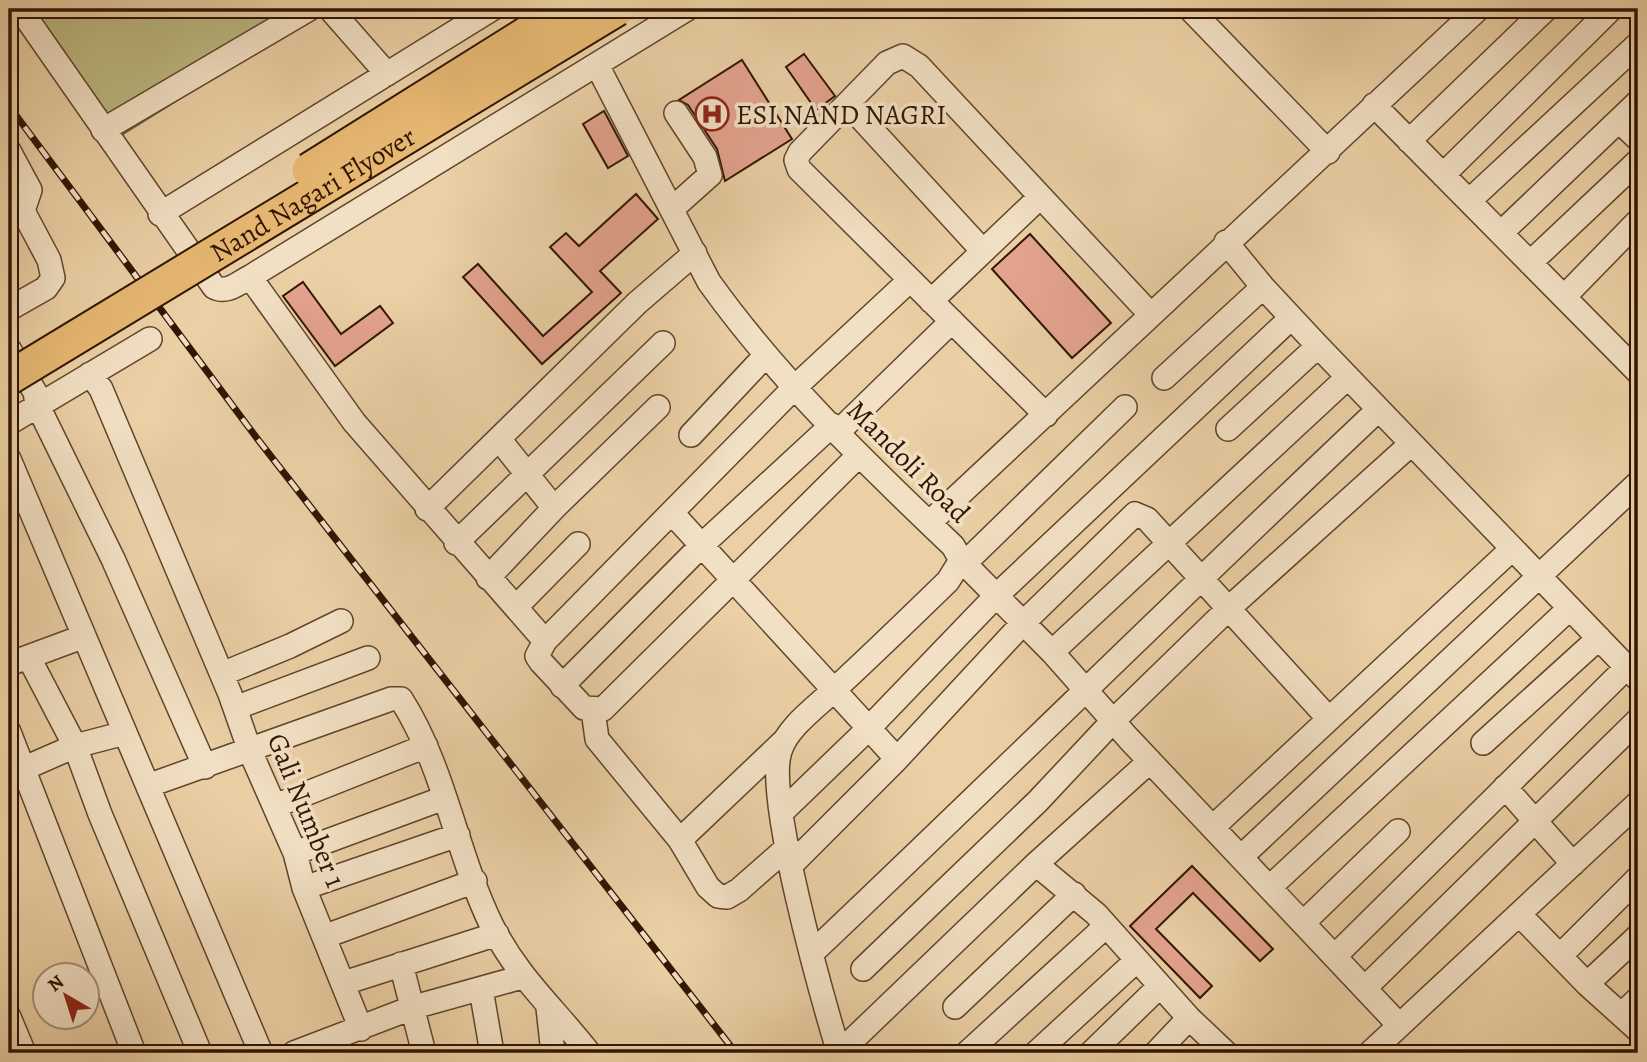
<svg xmlns="http://www.w3.org/2000/svg" width="1647" height="1062" viewBox="0 0 1647 1062" font-family="Alegreya,serif">
<rect width="100%" height="100%" fill="#ebd0a5"/>
<filter id="stains"><feTurbulence type="fractalNoise" baseFrequency=".00286" numOctaves="4"/><feColorMatrix values="0 0 0 0 .2 0 0 0 0 .09 0 0 0 0 .02 0 0 0 .5 -.17"/></filter>
<radialGradient id="worn" r=".72"><stop offset=".6" stop-color="#630" stop-opacity="0"/><stop offset="1" stop-color="#630" stop-opacity=".3"/></radialGradient>
<path fill="#bdb982" stroke="#776743" stroke-width="2" d="M 44,9 L 279,9 L 291,29 L 109,143 L 22,21 Z"/>
<path fill="#e4a38e" stroke="#311504" stroke-width="2" d="M 804,54 L 835,96 L 816,110 L 786,67 Z
M 742,60 L 792,139 L 725,181 L 717,149 L 688,105 L 679,100 Z
M 604,111 L 628,156 L 608,168 L 583,124 Z
M 636,194 L 658,219 L 600,271 L 621,293 L 542,364 L 463,277 L 478,264 L 543,336 L 592,292 L 550,247 L 566,233 L 579,246 Z
M 1030,234 L 1111,323 L 1072,358 L 992,269 Z
M 303,282 L 341,334 L 380,306 L 393,323 L 335,366 L 283,296 Z
M 1192,866 L 1273,949 L 1260,961 L 1193,893 L 1156,929 L 1212,986 L 1200,998 L 1130,926 Z"/>
<g fill="none" stroke-linecap="round" stroke-linejoin="round">
<defs>
<path id="minor" d="M 20,9 L 214,287 C 227,294 238,283 250,277 L 687,9
M 330,9 L 387,74
M 1190,9 L 1328,152
M 597,65 L 709,282 C 779,380 866,463 953,546 L 961,560 L 948,581 C 911,617 874,653 836,688 C 818,706 788,726 780,751 C 765,797 823,1000 839,1053
M 849,105 L 982,250
M 1374,105 L 1638,372
M 1619,121 L 1638,139
M 103,130 L 309,9
M 1409,141 L 1546,9
M 9,151 L 30,190 L 23,211 L 49,260 L 53,278 L 46,288 L 9,309
M 1443,175 L 1611,9
M 1469,201 L 1638,44
M 673,208 L 710,175 L 705,157 L 676,113
M 160,214 L 492,9
M 1501,233 L 1638,102
M 1226,242 L 1263,287 L 1318,346 L 1638,679
M 1530,263 L 1638,161
M 250,277 L 354,422 L 545,641 L 794,388 L 910,280
M 1564,297 L 1638,221
M 931,301 L 1040,197
M 9,349 L 35,392 L 37,404 L 113,559 L 205,767
M 90,374 L 101,389 L 230,694 L 250,751 L 295,853 L 304,888 L 361,1029
M 1164,378 L 1263,287
M 1046,415 L 799,169 L 796,160 L 800,152 L 887,63 L 903,56 L 919,66 L 1151,315
M 9,423 L 150,339
M 1228,429 L 1318,346
M 838,432 L 952,321
M 691,435 L 766,355
M 499,439 L 554,508
M 9,459 L 261,1053
M 427,509 L 637,303 L 695,253
M 672,513 L 897,759
M 929,523 L 1478,9
M 456,543 L 663,343
M 961,560 L 1052,652 L 1129,739 L 1399,1025
M 965,563 L 1125,407
M 488,578 L 554,508 L 658,407
M 516,607 L 578,544
M 545,641 L 537,656 L 541,662 L 584,708 L 603,709 L 859,455
M 1052,652 L 1348,377
M 29,658 L 75,746 L 100,814 L 200,1053
M 9,664 L 82,637
M 222,674 L 290,646 L 341,621
M 562,686 L 703,544 L 832,425
M 235,708 L 368,658
M 593,710 L 597,739 L 680,840 L 708,887 L 718,896 L 727,897 L 739,890 L 788,847
M 9,732 L 134,1053
M 1483,743 L 1599,638
M 25,768 L 75,746 L 125,733
M 150,785 L 391,699 L 401,699 C 445,768 456,853 492,926 C 519,979 554,1008 589,1053
M 1505,787 L 1573,864
M 275,806 L 426,746
M 782,812 L 868,729 L 996,596 L 1291,318
M 1213,827 L 1512,549
M 680,840 L 784,741
M 295,853 L 444,798
M 1241,857 L 1638,483
M 792,864 L 897,759 L 1023,623 L 1135,514 L 1147,519 L 1329,719
M 1036,864 L 1096,914 L 1189,1018 L 1226,1053
M 1270,887 L 1570,608
M 304,888 L 458,835
M 1519,914 L 1587,984 L 1638,1030
M 1303,923 L 1398,831
M 326,936 L 475,881
M 812,953 C 1002,773 1188,589 1378,410
M 1335,956 L 1627,667
M 1560,956 L 1638,878
M 401,964 L 424,1053
M 863,969 L 1038,801 L 1113,721 L 1228,609 L 1411,444
M 344,983 L 497,934
M 1587,984 L 1638,936
M 1365,988 L 1638,720
M 481,989 L 492,1053
M 955,1007 L 1074,894
M 548,1008 L 553,1053
M 1622,1014 L 1638,999
M 9,1017 L 24,1053
M 294,1053 L 414,1007 L 522,977
M 839,1053 L 1036,864 L 1150,761
M 967,1053 L 1106,926
M 1036,1053 L 1137,960
M 1091,1053 L 1160,986
M 1156,1053 L 1189,1018
M 1370,1053 L 1638,803"/>
</defs>
<use href="#minor" stroke="#60442c" stroke-width="26"/>
<use href="#minor" stroke="#f2e0c4" stroke-width="23"/>
<defs>
<path id="rail" d="M 9,106 L 256,437 L 736,1053"/>
</defs>
<use href="#rail" stroke="#311504" stroke-width="7"/>
<use href="#rail" stroke="#f2e0c4" stroke-width="4.5" stroke-dasharray="13" stroke-linecap="butt"/>
<defs>
<g id="highway-bridge">
<path d="M 309,170 L 566,9"/>
<path id="s1" d="M 9,378 L 617,9"/>
</g>
</defs>
<use href="#highway-bridge" stroke="#311504" stroke-width="37" stroke-linecap="butt"/>
<use href="#highway-bridge" stroke="#e6b872" stroke-width="33"/>
</g>
<defs>
<symbol id="hospital-ring" viewBox="-11 -11 22 22"><circle r="9.5" fill="#f2e0c4" stroke="#8f2418" stroke-width="1.5"/><path d="M-5-5h3v3.5h4V-5h3V5h-3V1.5h-4V5h-3Z" fill="#8f2418"/></symbol>
</defs>
<g fill-rule="evenodd">
<use href="#hospital-ring" x="693" y="95" width="38" height="38"/>
</g>
<g text-anchor="middle" stroke-width="7" stroke-linejoin="round" paint-order="stroke">
<g font-size="28" fill="#311504" stroke="#f2e0c4" text-anchor="start">
<text x="736" y="124">ESI NAND NAGRI</text>
</g>
<g font-size="28" fill="#311504" stroke="#f2e0c4">
<text dy="10" stroke="none"><textPath href="#s1" startOffset="355">Nand Nagari Flyover</textPath></text>
<text transform="translate(909 461) rotate(45)" y="10">Mandoli Road</text>
<text transform="translate(307 810) rotate(68)" y="10">Gali Number 1</text>
</g>
</g>
<rect width="1647" height="1062" fill="none" stroke="#ebd0a5" stroke-width="35"/>
<rect x="10" y="10" width="1626" height="1041" fill="none" stroke="#311504" stroke-width="3.5"/>
<rect x="18" y="18" width="1612" height="1027" fill="none" stroke="#311504" stroke-width="2"/>
<g transform="translate(66 996) rotate(321)"><circle r="33" fill="#f2e0c4" stroke="#a58f77" stroke-width="2"/>
<path d="M0-5L12 26L0 18L-12 26Z" fill="#8f2418"/>
<text y="-10" font-size="19" font-weight="bold" text-anchor="middle" fill="#311504">N</text>
</g>
<rect width="100%" height="100%" filter="url(#stains)"/>
<rect width="100%" height="100%" fill="url(#worn)"/>
</svg>
